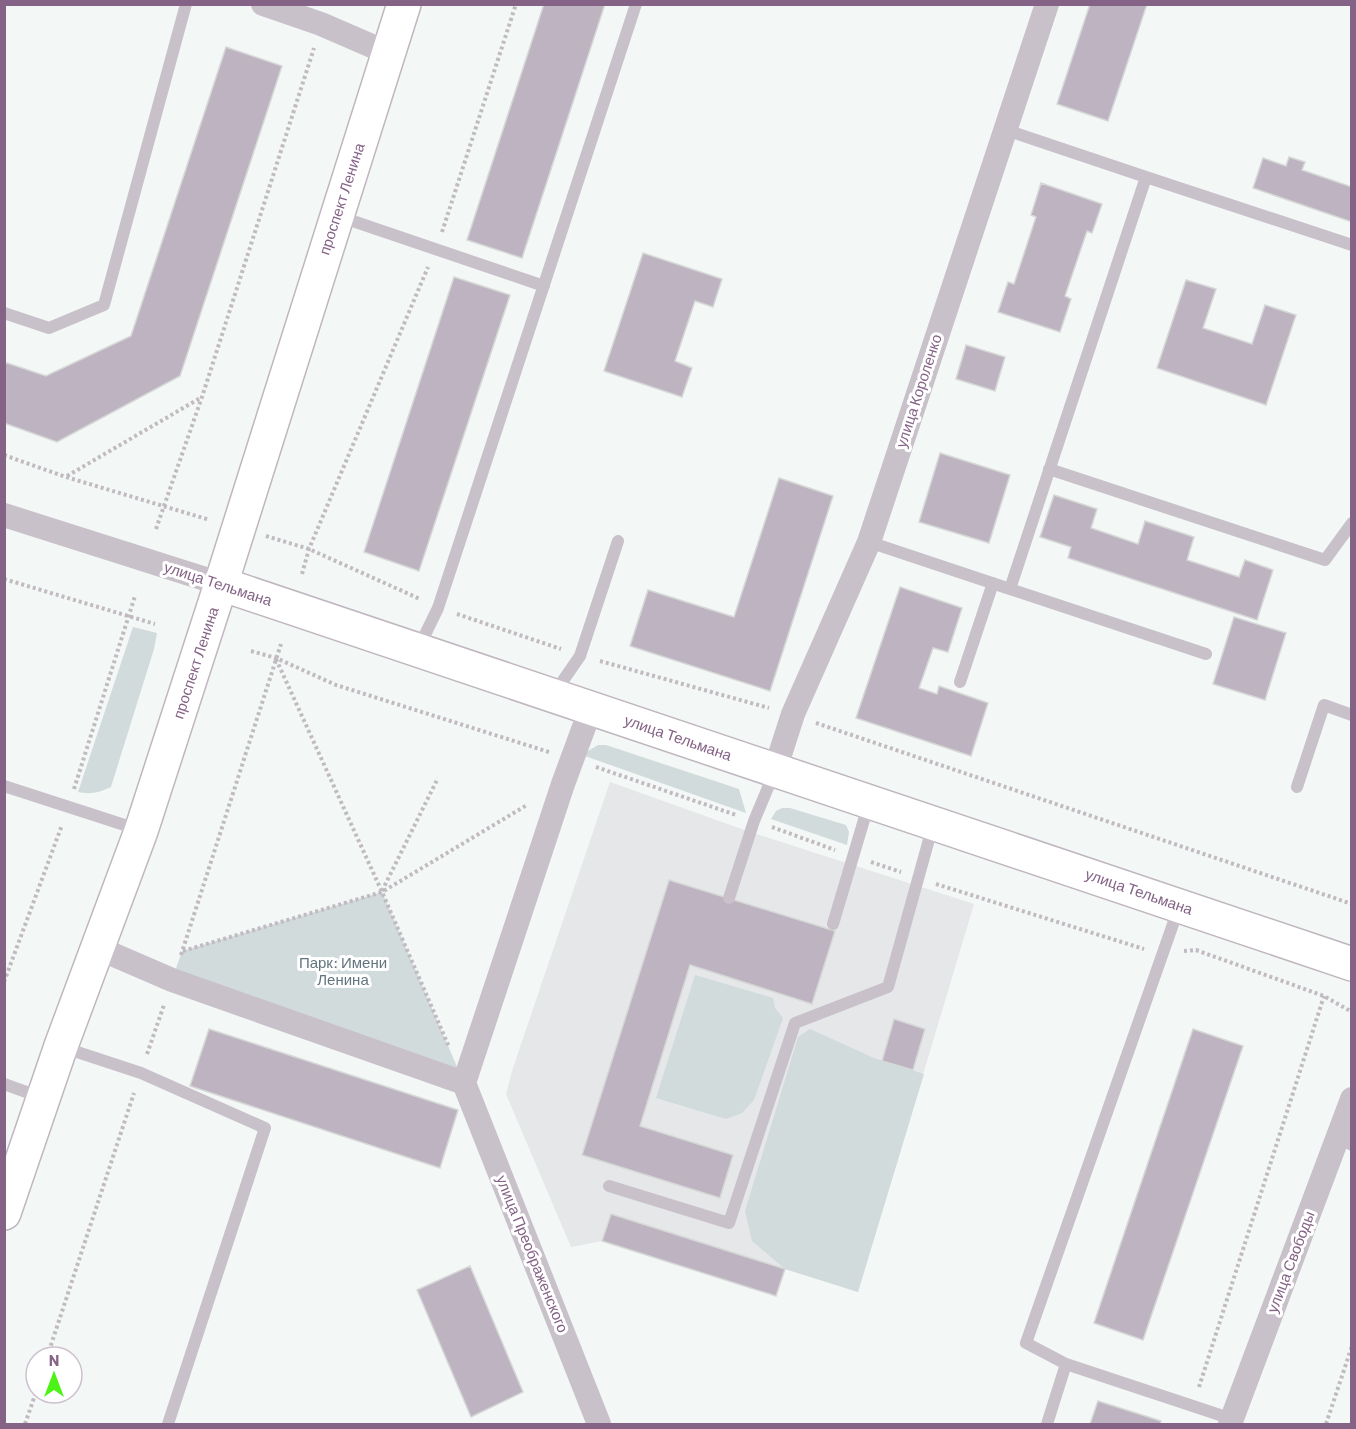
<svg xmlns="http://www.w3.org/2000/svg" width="1356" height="1429" viewBox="0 0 1356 1429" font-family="Barlow,sans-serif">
<rect width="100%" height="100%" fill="#f3f7f5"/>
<path fill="#e6e7e8" d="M 610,782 L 750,832 L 974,904 L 858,1292 L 611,1214 L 602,1241 L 571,1247 L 506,1094 L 513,1068 Z"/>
<path fill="#d1dbdc" d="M 133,627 L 157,633 L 154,649 L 111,787 C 100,792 91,795 78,792 Z
M 598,745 L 606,745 L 739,789 L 746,813 L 585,756 L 588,751 Z
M 782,808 L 790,808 L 846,825 L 849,832 L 847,845 L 771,819 L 776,811 Z
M 382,892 L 464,1083 L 172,980 L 182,951 Z
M 695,975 L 773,998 L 775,1008 L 783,1018 L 754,1100 L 742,1113 L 726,1119 L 656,1098 Z
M 810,1029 L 874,1058 L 924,1074 L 858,1292 L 785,1269 L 752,1241 L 745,1211 L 798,1037 Z"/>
<path fill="#beb3c0" stroke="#d5d8d7" stroke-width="1.5" d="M 544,4 L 605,4 L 522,258 L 467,240 Z
M 1090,4 L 1147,4 L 1108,121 L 1057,104 Z
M 226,47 L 282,66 L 180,376 L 57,442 L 4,423 L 4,362 L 46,376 L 131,336 Z
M 1289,157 L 1305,162 L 1302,170 L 1352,187 L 1352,222 L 1253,188 L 1263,158 L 1286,166 Z
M 1041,183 L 1102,204 L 1092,233 L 1087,231 L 1065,296 L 1071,299 L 1060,332 L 998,312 L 1008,282 L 1014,284 L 1036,217 L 1031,215 Z
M 643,253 L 722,279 L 713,307 L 695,301 L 675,361 L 692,368 L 682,397 L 604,371 Z
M 454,277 L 510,295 L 419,571 L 364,552 Z
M 1186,280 L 1216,289 L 1203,328 L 1252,344 L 1265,305 L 1296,315 L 1266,405 L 1157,368 Z
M 966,345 L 1005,357 L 995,391 L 956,379 Z
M 940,453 L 1010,475 L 989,543 L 919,522 Z
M 779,478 L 833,496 L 770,691 L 630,646 L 648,590 L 734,617 Z
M 1054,495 L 1097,509 L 1091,528 L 1138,544 L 1145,521 L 1194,537 L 1187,560 L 1239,577 L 1245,560 L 1273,570 L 1257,620 L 1068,558 L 1071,547 L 1040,537 Z
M 900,587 L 962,608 L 948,652 L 933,648 L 919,688 L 937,694 L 939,686 L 988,703 L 971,756 L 856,718 Z
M 1234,617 L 1286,633 L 1265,700 L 1213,684 Z
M 669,880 L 835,931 L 812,1004 L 690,965 L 640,1126 L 733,1155 L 720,1198 L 582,1155 Z
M 894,1019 L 925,1029 L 913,1070 L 882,1061 Z
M 209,1029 L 458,1110 L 440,1168 L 190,1086 Z
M 1193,1029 L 1243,1046 L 1143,1340 L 1094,1323 Z
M 611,1214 L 785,1269 L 776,1296 L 602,1241 Z
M 470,1266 L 523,1392 L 471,1417 L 417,1290 Z
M 1098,1401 L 1161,1421 L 1160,1424 L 1090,1424 Z"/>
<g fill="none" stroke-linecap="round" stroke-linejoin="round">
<defs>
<path id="secondary" d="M 221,584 L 1352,964
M 4,1213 L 61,1046 L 141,831 L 221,584 L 404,4"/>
</defs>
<use href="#secondary" stroke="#c0b6c0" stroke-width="36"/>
<path stroke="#c1bbc1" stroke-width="4" stroke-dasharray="3 3" stroke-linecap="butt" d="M 442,232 L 516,4
M 4,455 L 66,477 L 210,520
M 67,476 L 202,397
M 156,529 L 202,397 L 314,48
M 266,536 L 309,549 L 420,599
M 302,574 L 309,549 L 428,267
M 4,579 L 155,624
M 457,614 L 561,649
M 251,651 L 276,658 L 336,685 L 549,752
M 276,659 L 382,892 L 449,1047
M 600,661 L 769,708
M 816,723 L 1352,904
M 596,767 L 736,815
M 74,789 L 135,596
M 772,827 L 835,850
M 871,862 L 901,872
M 936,884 L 1144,949
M 382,891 L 438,778
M 183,951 L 382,892 L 527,805
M 1184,951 L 1196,950 L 1324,996 L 1352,1012
M 181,955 L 281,644
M 4,982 L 62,825
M 147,1054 L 164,1005
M 47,1357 L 134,1093
M 1199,1387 L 1324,996
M 25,1424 L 36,1392
M 1326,1424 L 1352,1346"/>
<path stroke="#c9c1ca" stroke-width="12" d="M 1146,177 L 1352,245
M 338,216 L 544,286
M 4,313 L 49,328 L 104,305 L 186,4
M 1049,469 L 1325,560 L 1352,523
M 869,542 L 1010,589 L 1146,177 L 1006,130
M 1010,589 L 1206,654
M 418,649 L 438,608 L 636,4
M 960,682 L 993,583
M 553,695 L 580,656 L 618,541
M 4,786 L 140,830
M 1297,787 L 1324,705 L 1352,715
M 729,898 L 754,821 L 774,773
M 1179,907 L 1026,1343 L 1066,1364 L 1232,1419
M 833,924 L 869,803
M 62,1047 L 141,1073 L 265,1128 L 168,1424
M 4,1084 L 43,1098
M 1338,1137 L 1352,1145
M 609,1186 L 729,1223 L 795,1023 L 888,987 L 933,825
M 1047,1424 L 1066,1364"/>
<path stroke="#c9c1ca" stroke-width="24" d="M 263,4 L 321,24 L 388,53
M 4,515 L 221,584
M 775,770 L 793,714 L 869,542 L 1047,4
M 98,948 L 172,980 L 464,1083
M 464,1083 L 563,784 L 591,708
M 464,1083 L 599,1424
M 1230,1424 L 1352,1099"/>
<use href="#secondary" stroke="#fff" stroke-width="33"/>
</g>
<g text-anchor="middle" stroke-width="6" stroke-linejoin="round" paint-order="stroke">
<g font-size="15" fill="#856387" stroke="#fff">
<text transform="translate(342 199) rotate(-72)" y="5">проспект Ленина</text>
<text transform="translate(919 391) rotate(-72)" y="5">улица Короленко</text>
<text transform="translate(218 584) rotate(18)" y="5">улица Тельмана</text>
<text transform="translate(196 663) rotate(-72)" y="5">проспект Ленина</text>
<text transform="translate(678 738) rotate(19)" y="5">улица Тельмана</text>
<text transform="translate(1139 892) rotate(19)" y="5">улица Тельмана</text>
<text transform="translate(532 1254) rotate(68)" y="5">улица Преображенского</text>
<text transform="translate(1291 1262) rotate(-69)" y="5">улица Свободы</text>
</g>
<g font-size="15" fill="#62757d" stroke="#fff">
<text x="343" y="968">Парк: Имени<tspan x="343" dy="17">Ленина</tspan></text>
</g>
</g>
<rect width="1356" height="1429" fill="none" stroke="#856387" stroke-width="12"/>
<g transform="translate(54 1375)"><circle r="28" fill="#ffffff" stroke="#cec1cf" stroke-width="1.5"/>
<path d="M0-4.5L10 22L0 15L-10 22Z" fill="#4df316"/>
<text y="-9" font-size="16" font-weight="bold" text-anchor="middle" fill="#856387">N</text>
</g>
</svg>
